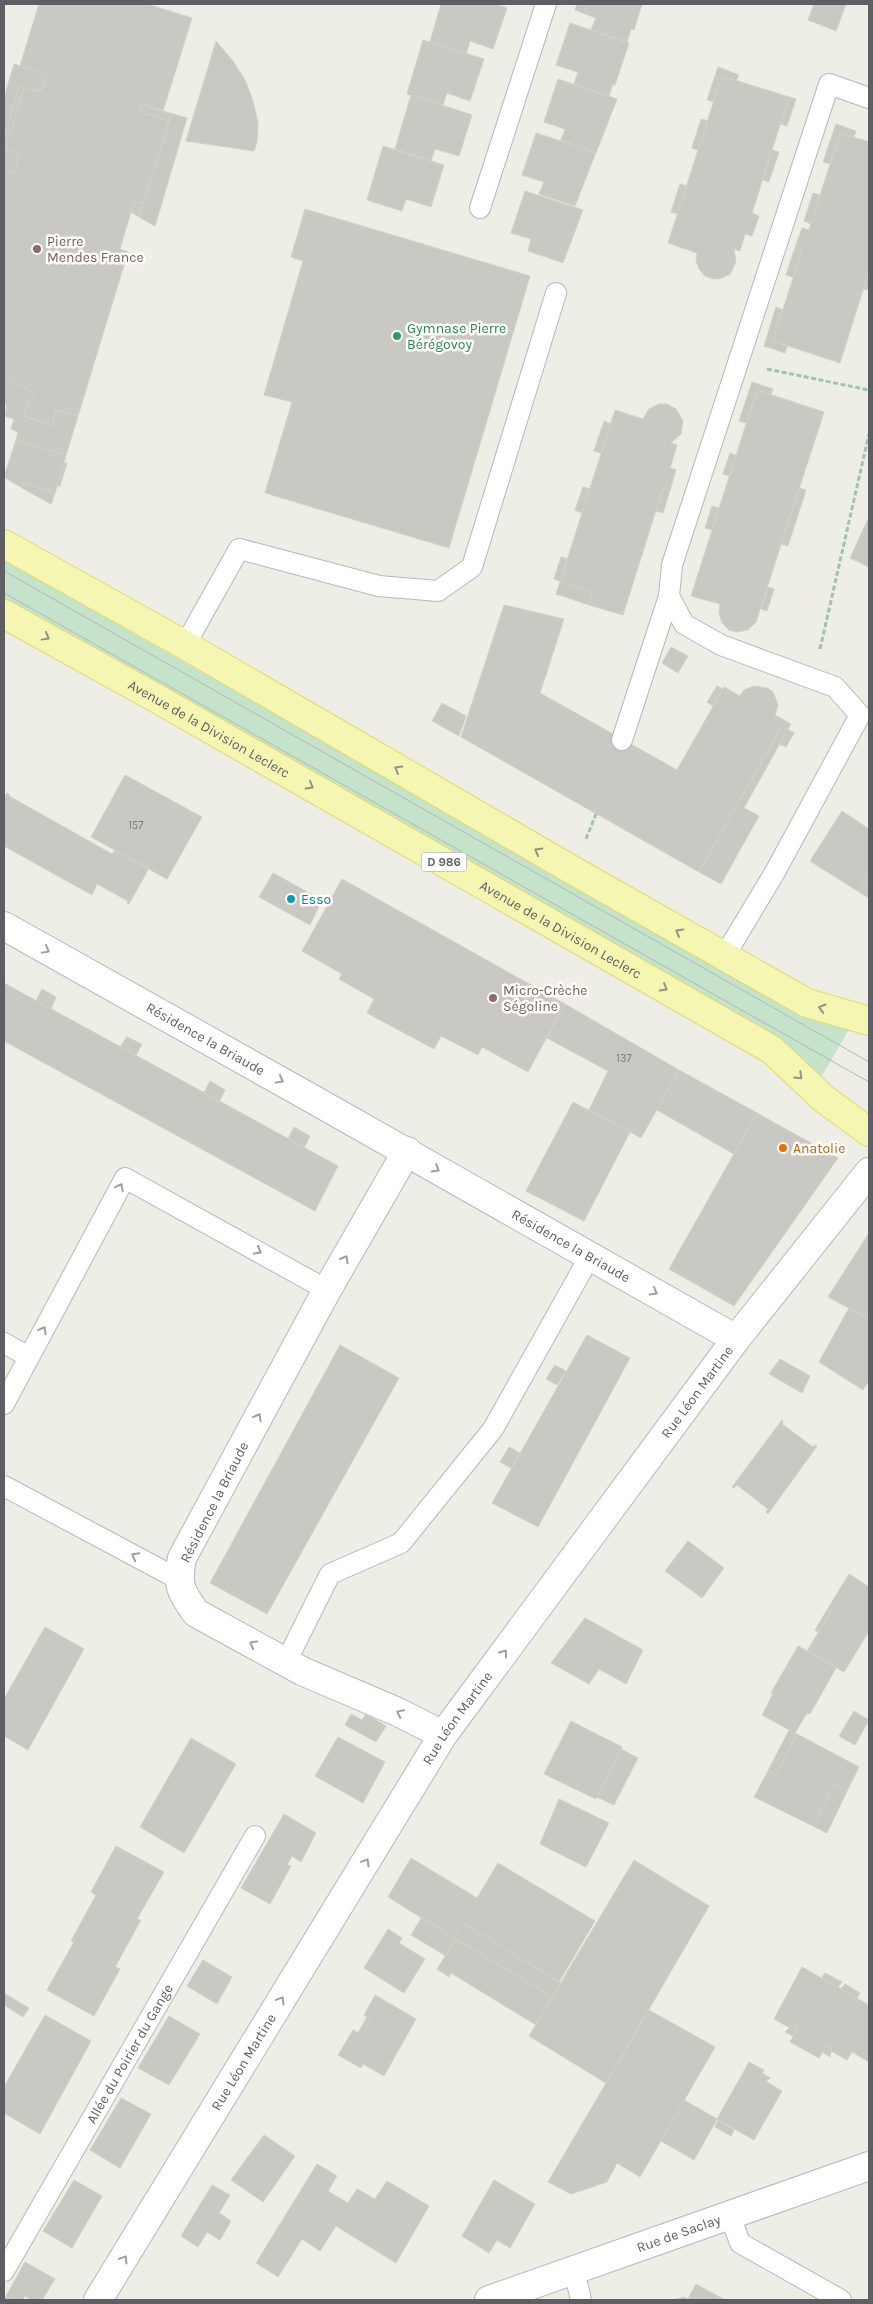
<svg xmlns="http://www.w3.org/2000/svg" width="873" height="2304" viewBox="0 0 873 2304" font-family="Karla,sans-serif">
<rect width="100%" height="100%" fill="#eeeee6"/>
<path fill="#c5e3cb" d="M 4,560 L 791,1006 L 851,1026 L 820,1079 L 4,605 Z"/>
<path fill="#cac8c2" stroke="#d2d1c5" d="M 39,4 L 147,4 L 192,18 L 163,111 L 142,104 L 140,112 L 169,121 L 143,204 L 134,201 L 120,249 L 128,252 L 78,416 L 56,410 L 52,425 L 25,416 L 25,410 L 35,393 L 6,378 L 4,381 L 4,170 L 14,173 L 19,154 L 5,149 L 24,87 L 41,92 L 46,75 L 20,66 Z
M 441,4 L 495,4 L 507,8 L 493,49 L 470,41 L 466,54 L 430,42 Z
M 577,4 L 642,4 L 634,30 L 631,29 L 627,42 L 591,30 L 596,18 L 575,10 Z
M 814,4 L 846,4 L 836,31 L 808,20 Z
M 570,23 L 629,43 L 615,85 L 613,84 L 609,96 L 574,84 L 578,72 L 556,65 Z
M 423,40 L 484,59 L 470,101 L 447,93 L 443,105 L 407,94 Z
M 216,41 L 233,61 L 245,80 L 253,101 L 258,123 L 257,142 L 254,151 L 186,141 Z
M 14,64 L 46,75 L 41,92 L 19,86 L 4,138 L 4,98 Z
M 718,67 L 739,75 L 736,81 L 722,76 L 714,102 L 707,100 Z
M 722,76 L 789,97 L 752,213 L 759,216 L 752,236 L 745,234 L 740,251 L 734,249 L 736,262 L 730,274 L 722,278 L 714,279 L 705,276 L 699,269 L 696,261 L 697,253 L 668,243 Z
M 558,79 L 617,99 L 596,153 L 561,140 L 565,129 L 544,122 Z
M 19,86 L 24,87 L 5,149 L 4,138 Z
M 411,95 L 472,115 L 459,156 L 435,149 L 431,161 L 395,149 Z
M 789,97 L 796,99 L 787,126 L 781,124 Z
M 142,104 L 171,115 L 169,121 L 140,112 Z
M 163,111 L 187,118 L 155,226 L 139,217 L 171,115 L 162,113 Z
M 701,119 L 708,121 L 698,150 L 692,148 Z
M 836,124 L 856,131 L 854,137 L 840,133 L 830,164 L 823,162 Z
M 536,133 L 596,152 L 575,206 L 539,194 L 544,182 L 522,175 Z
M 840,133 L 869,142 L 869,271 L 840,363 L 773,341 L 802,250 L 795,248 L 802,228 L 809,230 Z
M 383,146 L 444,165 L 431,207 L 406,199 L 402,211 L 367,200 Z
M 4,149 L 19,154 L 14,173 L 4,170 Z
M 772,150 L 779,152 L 769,182 L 763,180 Z
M 680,184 L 687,186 L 677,214 L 671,212 Z
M 525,191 L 583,210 L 563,263 L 528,251 L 531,239 L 511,233 Z
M 813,193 L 820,195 L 811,224 L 804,221 Z
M 134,201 L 143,204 L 139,217 L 131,212 Z
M 305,209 L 530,276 L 449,548 L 265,493 L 292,402 L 264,395 L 303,261 L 291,257 Z
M 795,248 L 802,250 L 793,277 L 786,275 Z
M 869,271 L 869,290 L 864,289 Z
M 776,307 L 783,310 L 773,341 L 787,346 L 785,353 L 764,346 Z
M 6,378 L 35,393 L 25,410 L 25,417 L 52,425 L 56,410 L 78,416 L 66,455 L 16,440 L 18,432 L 11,429 L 14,419 L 4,416 L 7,405 L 4,404 L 4,381 Z
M 752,382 L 773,389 L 771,395 L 757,390 L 746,423 L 739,421 Z
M 757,390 L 824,412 L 756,622 L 748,630 L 736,632 L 729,630 L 722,623 L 719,613 L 720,604 L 691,596 Z
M 659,404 L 667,404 L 676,409 L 683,421 L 681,434 L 671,443 L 677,445 L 670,468 L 676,470 L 670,490 L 663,488 L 623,615 L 589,605 L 592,593 L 560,582 L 615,410 L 643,419 L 649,409 Z
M 604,421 L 611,424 L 601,453 L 594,451 Z
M 16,440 L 66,455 L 55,493 L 23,483 L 22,488 L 4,477 Z
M 730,453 L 736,455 L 730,476 L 723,474 Z
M 64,463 L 67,463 L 60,486 L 57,486 Z
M 23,483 L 55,493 L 51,504 L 22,488 Z
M 583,487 L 590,489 L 582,513 L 575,510 Z
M 663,488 L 670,490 L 663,513 L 656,511 Z
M 799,488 L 806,490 L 788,546 L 781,544 Z
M 712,506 L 719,508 L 712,530 L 705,528 Z
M 869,517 L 869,567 L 850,558 Z
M 561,557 L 567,559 L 560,581 L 554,579 Z
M 560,582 L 592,593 L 589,605 L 556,594 Z
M 768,587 L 774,589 L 767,611 L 761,609 Z
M 504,605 L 564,619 L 540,693 L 677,770 L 724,687 L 740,696 L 744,690 L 754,686 L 767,688 L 773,692 L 778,705 L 775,715 L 791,724 L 788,729 L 782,726 L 699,872 L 461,737 Z
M 671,647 L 688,656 L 678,673 L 662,663 Z
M 717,686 L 723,689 L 713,706 L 707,702 Z
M 442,703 L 466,716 L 459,736 L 432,721 Z
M 782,726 L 788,729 L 744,808 L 759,816 L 721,884 L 699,872 Z
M 788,729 L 794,733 L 786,747 L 779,744 Z
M 125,775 L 202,817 L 167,879 L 91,837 Z
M 7,793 L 10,795 L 9,796 L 112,854 L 115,850 L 149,868 L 129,904 L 127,904 L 128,901 L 97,884 L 92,895 L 4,846 L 4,796 Z
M 842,811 L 869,829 L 869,874 L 859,892 L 810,861 Z
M 273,873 L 322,900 L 310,925 L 259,897 Z
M 869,874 L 869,898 L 859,892 Z
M 342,879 L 565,1004 L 528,1072 L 482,1047 L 478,1055 L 441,1036 L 434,1049 L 367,1013 L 374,999 L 339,979 L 342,974 L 302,951 Z
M 4,983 L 338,1166 L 315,1211 L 4,1041 Z
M 42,989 L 56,997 L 51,1009 L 36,1001 Z
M 565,1004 L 679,1070 L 641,1138 L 589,1110 L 608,1071 L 547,1038 Z
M 127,1037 L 142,1044 L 136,1055 L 120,1047 Z
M 679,1070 L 757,1113 L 734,1154 L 657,1110 Z
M 210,1081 L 225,1090 L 219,1102 L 204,1093 Z
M 573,1102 L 630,1132 L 584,1221 L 526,1191 Z
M 757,1113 L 838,1158 L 734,1306 L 669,1269 Z
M 294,1127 L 310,1136 L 304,1148 L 288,1139 Z
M 869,1233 L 869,1319 L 828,1297 Z
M 849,1308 L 869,1319 L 869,1381 L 863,1390 L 819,1362 Z
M 587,1335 L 630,1358 L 538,1527 L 492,1503 Z
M 340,1345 L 399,1378 L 267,1614 L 210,1583 Z
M 780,1359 L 810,1376 L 802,1393 L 769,1374 Z
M 555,1365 L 566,1371 L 557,1385 L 546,1379 Z
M 782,1420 L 783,1421 L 782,1424 L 813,1447 L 815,1445 L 817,1446 L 768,1514 L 766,1512 L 768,1509 L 737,1485 L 734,1488 L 732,1487 Z
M 509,1447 L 520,1453 L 511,1468 L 500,1462 Z
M 688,1541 L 724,1568 L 702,1598 L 665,1571 Z
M 849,1574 L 869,1587 L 869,1631 L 844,1672 L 807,1651 L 831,1612 L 827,1610 Z
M 827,1610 L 831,1612 L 818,1632 L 815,1630 Z
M 585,1618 L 643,1650 L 626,1684 L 599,1669 L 589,1684 L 551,1663 Z
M 45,1627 L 84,1649 L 28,1750 L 4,1736 L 4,1699 Z
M 798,1646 L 836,1668 L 810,1714 L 807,1713 L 795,1733 L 762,1715 L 773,1694 L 771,1693 Z
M 854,1711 L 869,1720 L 855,1745 L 839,1736 Z
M 351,1714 L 362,1720 L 366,1714 L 386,1726 L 376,1742 L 345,1725 Z
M 571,1721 L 622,1747 L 596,1799 L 544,1774 Z
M 789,1730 L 797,1734 L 776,1775 L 768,1771 Z
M 797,1734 L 859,1767 L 847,1791 L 834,1784 L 813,1826 L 754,1797 L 768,1771 L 776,1775 Z
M 338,1737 L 385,1762 L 363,1803 L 315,1776 Z
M 191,1738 L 236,1764 L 184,1853 L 140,1827 Z
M 621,1749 L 638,1758 L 614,1805 L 597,1797 Z
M 834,1784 L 847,1791 L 827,1833 L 813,1826 Z
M 559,1799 L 609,1823 L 586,1867 L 540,1844 Z
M 284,1814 L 316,1833 L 301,1862 L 292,1856 L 287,1865 L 291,1866 L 270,1904 L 241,1888 Z
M 116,1846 L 164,1872 L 137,1919 L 141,1920 L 115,1967 L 120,1969 L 94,2016 L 47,1990 L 74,1942 L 71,1941 L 96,1895 L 91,1892 Z
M 411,1858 L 477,1898 L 498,1863 L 595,1921 L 559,1982 L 463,1923 L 454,1938 L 388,1897 Z
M 634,1860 L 709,1906 L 606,2083 L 529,2036 Z
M 422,1917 L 456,1939 L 446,1956 L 411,1935 Z
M 463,1923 L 561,1983 L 553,1997 L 454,1938 Z
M 388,1929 L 402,1938 L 399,1943 L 425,1959 L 404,1993 L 364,1968 Z
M 456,1939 L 553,1997 L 536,2025 L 451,1973 L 449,1977 L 437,1969 Z
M 203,1960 L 232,1977 L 217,2004 L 187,1986 Z
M 802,1967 L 869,2005 L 869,2062 L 852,2052 L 847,2060 L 831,2051 L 832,2047 L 827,2044 L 819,2058 L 790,2042 L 798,2028 L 792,2025 L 790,2028 L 774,2019 Z
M 825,1973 L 842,1982 L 838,1987 L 822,1978 Z
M 845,1984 L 860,1993 L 857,1998 L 841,1989 Z
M 4,1993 L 29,2008 L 23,2017 L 4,2005 Z
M 375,1995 L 416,2019 L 384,2076 L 363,2064 L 361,2068 L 338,2055 L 353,2030 L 362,2035 L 371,2020 L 364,2015 Z
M 649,2010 L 715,2047 L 640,2177 L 617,2163 L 607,2182 L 571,2194 L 548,2182 Z
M 45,2015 L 91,2041 L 40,2134 L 4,2113 L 4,2087 Z
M 169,2016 L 200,2034 L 169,2085 L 138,2068 Z
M 367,2017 L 371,2020 L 362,2035 L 358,2033 Z
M 792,2025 L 798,2028 L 793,2036 L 785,2032 Z
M 827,2044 L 832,2047 L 830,2057 L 822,2052 Z
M 749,2062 L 764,2070 L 758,2081 L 763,2084 L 765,2081 L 782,2091 L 754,2140 L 717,2119 Z
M 762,2073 L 770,2078 L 763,2084 L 758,2081 Z
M 121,2098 L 151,2114 L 120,2168 L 90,2150 Z
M 684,2100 L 717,2119 L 694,2160 L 661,2141 Z
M 718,2120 L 734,2130 L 731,2136 L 715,2127 Z
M 264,2135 L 295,2156 L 263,2202 L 231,2180 Z
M 317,2164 L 337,2176 L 328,2191 L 348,2203 L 357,2189 L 375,2199 L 387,2181 L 429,2206 L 396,2263 L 336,2226 L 320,2251 L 302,2239 L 278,2277 L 256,2263 Z
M 74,2180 L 102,2196 L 72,2248 L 43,2231 Z
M 494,2180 L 535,2204 L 510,2248 L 497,2240 L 489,2253 L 462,2236 Z
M 212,2185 L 230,2195 L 219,2213 L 231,2221 L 220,2240 L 207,2232 L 198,2247 L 181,2236 Z
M 25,2262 L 55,2279 L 42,2300 L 31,2300 L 25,2296 L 23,2300 L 4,2300 Z
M 696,2284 L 725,2300 L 673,2300 L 684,2297 L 688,2299 Z"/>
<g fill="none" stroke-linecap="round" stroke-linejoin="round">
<defs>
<g id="lane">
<path d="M 480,208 L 546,4"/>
<path d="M 185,645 L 239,549 L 379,586 L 438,591 L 472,567 L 556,293"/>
<path d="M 622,740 L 669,596"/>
<path d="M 724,957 L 775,872 L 860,715 L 835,687 L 721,645 L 684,624 L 669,596 L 672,565 L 829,84 L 869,98"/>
<path d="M 4,1343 L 29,1357"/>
<path d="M 4,1404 L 125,1178 L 327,1290"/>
<path d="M 4,1486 L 178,1579"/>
<path d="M 286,1662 L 330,1574 L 401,1543 L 493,1429 L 590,1256"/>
<path d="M 730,2215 L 740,2243 L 841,2300"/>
<path d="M 574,2270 L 581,2300"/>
<path id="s1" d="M 4,2271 L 255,1836"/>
</g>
<g id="street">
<path id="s2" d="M 4,926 C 249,1062 492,1201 736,1339"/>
<path d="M 407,1151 L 327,1290 L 182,1558 C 177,1585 180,1591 196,1613 L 302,1671 L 398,1712 L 443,1735"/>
<path id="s3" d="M 98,2300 L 443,1735 L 736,1339 L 869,1172"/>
</g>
<g id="secondary">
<path id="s4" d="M 489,2300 L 869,2166"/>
</g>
<g id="primary">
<path d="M 4,544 L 185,645 L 574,871 L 807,1003 L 869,1021"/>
<path id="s5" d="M 4,614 L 154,697 L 772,1050 L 824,1099 L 869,1132"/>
</g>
</defs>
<use href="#lane" stroke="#b6b7bb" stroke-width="22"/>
<use href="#street" stroke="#b6b7bb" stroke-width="30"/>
<use href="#secondary" stroke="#b7b8be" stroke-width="30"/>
<use href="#primary" stroke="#e3d96a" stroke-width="30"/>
<path stroke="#9fc3b1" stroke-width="3" stroke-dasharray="5 2.5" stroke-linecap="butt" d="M 767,369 L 869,390
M 820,649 L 869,434
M 586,839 L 596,814"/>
<use href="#lane" stroke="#fff" stroke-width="20"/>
<use href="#street" stroke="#fff" stroke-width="28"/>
<use href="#secondary" stroke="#fff" stroke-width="28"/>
<use href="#primary" stroke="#f4f6b2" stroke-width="28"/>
<path stroke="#b5b6b6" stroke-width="1" d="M 4,571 L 869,1062
M 4,593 L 869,1082"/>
</g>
<defs><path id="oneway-chevron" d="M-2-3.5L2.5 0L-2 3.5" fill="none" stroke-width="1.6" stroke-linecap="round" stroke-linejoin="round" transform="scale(1.25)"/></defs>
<g stroke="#92947f">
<use href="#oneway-chevron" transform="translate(46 637) rotate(29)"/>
<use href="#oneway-chevron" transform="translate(398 769) rotate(-150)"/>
<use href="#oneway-chevron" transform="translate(310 786) rotate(30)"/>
<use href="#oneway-chevron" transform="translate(538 851) rotate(-150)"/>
<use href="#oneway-chevron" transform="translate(679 932) rotate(-150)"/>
<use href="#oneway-chevron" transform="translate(664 988) rotate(30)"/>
<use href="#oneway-chevron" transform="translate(822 1008) rotate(-164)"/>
<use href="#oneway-chevron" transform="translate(799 1076) rotate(44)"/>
</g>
<g stroke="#9e9fa2">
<use href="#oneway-chevron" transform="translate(46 950) rotate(29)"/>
<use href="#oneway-chevron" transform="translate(280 1080) rotate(29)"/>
<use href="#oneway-chevron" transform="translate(436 1169) rotate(31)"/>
<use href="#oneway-chevron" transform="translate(120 1187) rotate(-62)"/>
<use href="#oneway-chevron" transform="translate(258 1251) rotate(29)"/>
<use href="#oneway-chevron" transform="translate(345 1259) rotate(-60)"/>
<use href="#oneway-chevron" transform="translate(654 1292) rotate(30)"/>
<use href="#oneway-chevron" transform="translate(43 1330) rotate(-62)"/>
<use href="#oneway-chevron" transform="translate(258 1417) rotate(-61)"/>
<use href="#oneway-chevron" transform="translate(135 1556) rotate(-152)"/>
<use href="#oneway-chevron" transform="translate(253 1644) rotate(-151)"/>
<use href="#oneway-chevron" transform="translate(504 1653) rotate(-54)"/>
<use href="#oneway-chevron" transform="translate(400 1713) rotate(-154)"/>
<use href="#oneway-chevron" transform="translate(366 1862) rotate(-59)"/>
<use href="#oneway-chevron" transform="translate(281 2000) rotate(-59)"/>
<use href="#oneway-chevron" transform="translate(124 2259) rotate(-59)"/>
</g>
<g fill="#8d6e63" stroke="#fff" stroke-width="2">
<circle cx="37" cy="249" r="5"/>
<circle cx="493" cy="998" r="5"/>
</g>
<circle fill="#2e9e5b" stroke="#fff" stroke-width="2" cx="397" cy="336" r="5"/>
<circle fill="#0f9aa8" stroke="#fff" stroke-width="2" cx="291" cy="899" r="5"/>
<circle fill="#e8710a" stroke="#fff" stroke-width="2" cx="783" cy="1148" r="5"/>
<g text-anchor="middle" stroke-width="5" stroke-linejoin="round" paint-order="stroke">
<g font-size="11" fill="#78797c">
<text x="136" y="829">157</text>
<text x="624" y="1062">137</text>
</g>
<rect fill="#fff" stroke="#8e8f92" stroke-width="1" x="421.5" y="852.5" width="45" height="19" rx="4"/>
<g font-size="12" font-weight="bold" fill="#5d5f64">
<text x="444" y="866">D 986</text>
</g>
<g font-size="14" fill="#785e54" stroke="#fff" text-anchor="start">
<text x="47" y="246">Pierre<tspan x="47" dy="16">Mendes France</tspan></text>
<text x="503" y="995">Micro-Crèche<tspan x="503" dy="16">Ségoline</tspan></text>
</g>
<g font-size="14" fill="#27864d" stroke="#fff" text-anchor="start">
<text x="407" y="333">Gymnase Pierre<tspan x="407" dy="16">Bérégovoy</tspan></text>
</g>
<g font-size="14" fill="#5d5f64" stroke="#fff">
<text dy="5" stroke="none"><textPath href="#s5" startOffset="235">Avenue de la Division Leclerc</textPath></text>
<text dy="5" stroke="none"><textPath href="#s5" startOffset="640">Avenue de la Division Leclerc</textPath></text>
<text dy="5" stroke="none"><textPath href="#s2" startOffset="231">Résidence la Briaude</textPath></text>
<text dy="5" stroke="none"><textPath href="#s2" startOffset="651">Résidence la Briaude</textPath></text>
<text dy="5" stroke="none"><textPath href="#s3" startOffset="1089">Rue Léon Martine</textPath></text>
<text transform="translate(214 1502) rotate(-63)" y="5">Résidence la Briaude</text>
<text dy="5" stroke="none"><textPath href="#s3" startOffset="684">Rue Léon Martine</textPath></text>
<text dy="5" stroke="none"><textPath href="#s1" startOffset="251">Allée du Poirier du Gange</textPath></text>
<text dy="5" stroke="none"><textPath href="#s3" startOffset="279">Rue Léon Martine</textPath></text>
<text dy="5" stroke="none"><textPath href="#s4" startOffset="201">Rue de Saclay</textPath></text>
</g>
<g font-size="14" fill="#0d838f" stroke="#fff" text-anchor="start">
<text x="301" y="904">Esso</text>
</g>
<g font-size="14" fill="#c56008" stroke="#fff" text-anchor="start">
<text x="793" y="1153">Anatolie</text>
</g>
</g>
<rect width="873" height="2304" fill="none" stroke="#5d5f64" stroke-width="10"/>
</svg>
